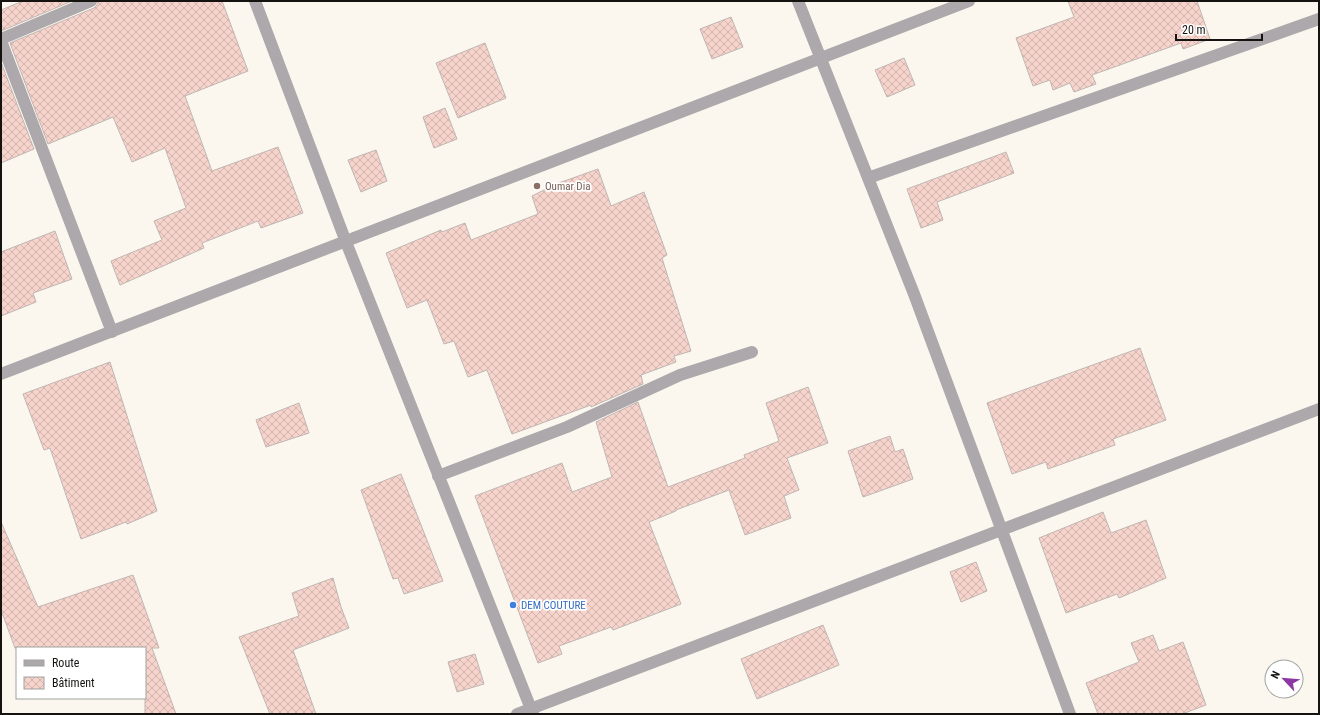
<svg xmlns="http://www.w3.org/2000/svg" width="1320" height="715" viewBox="0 0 1320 715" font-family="'Roboto Condensed',sans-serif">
<defs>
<pattern id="building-cross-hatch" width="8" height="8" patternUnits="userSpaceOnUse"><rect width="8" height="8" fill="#f6d4cc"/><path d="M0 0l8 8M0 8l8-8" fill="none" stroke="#d2b5ae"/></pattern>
</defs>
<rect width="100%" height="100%" fill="#fbf7ee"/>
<path fill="url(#building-cross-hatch)" stroke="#c0b6b3" d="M 23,1 L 72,1 L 1,31 L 1,10 Z
M 98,1 L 222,1 L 248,71 L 185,96 L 212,171 L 278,147 L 303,213 L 261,228 L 258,221 L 202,243 L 204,248 L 120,285 L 111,261 L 162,240 L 154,221 L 186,208 L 165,148 L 132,162 L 113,117 L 48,144 L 10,43 L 94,8 L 97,5 Z
M 1068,1 L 1197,1 L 1210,39 L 1183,49 L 1181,43 L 1092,75 L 1096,84 L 1074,92 L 1070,83 L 1053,90 L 1050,80 L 1033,86 L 1016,38 L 1074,17 Z
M 731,17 L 743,47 L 712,59 L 700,29 Z
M 485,43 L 506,98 L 458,118 L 436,63 Z
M 904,58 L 915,85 L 887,97 L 875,70 Z
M 1,62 L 34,149 L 1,163 Z
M 445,108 L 457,139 L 434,148 L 423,117 Z
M 376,150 L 387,181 L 361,192 L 348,160 Z
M 1006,152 L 1014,173 L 937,202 L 943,220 L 921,228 L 907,189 Z
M 598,169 L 611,206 L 644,192 L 667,255 L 662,258 L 691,351 L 674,356 L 676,362 L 641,375 L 643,384 L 591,407 L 591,405 L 512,434 L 487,370 L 468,377 L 454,341 L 444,344 L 427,300 L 407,308 L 386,253 L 441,230 L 442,232 L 465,223 L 471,240 L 538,214 L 532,196 L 556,184 Z
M 55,231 L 72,279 L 33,293 L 36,302 L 1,316 L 1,252 Z
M 1140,348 L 1166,420 L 1113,439 L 1115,445 L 1048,469 L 1046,462 L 1012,474 L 987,403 Z
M 110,362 L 157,511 L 127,524 L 126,522 L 81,539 L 50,448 L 44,450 L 23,394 Z
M 808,387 L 828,443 L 787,458 L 799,490 L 784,496 L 791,518 L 745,535 L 729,490 L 676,510 L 676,511 L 649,522 L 681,604 L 613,630 L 611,627 L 559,646 L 562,654 L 538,663 L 475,496 L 562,463 L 572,492 L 612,477 L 596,422 L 638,402 L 668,487 L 745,458 L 744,455 L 779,441 L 766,403 Z
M 299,403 L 309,433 L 266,447 L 256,420 Z
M 890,436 L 895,452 L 903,449 L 913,479 L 863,497 L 848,451 Z
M 401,474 L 443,581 L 404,594 L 398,578 L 393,579 L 361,490 Z
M 1103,512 L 1111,533 L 1146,520 L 1166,578 L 1119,598 L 1117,594 L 1066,613 L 1039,538 Z
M 1,522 L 38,607 L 133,575 L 159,648 L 152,648 L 176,714 L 145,714 L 145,648 L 15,648 L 1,610 Z
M 976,562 L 987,591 L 961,602 L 950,572 Z
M 333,578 L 341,607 L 349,628 L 293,650 L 316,714 L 270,714 L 239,637 L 299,616 L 292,593 Z
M 823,625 L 839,665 L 757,699 L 741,659 Z
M 1153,635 L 1159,651 L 1183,642 L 1206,705 L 1182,714 L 1098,714 L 1086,683 L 1139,662 L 1131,643 Z
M 475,654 L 484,684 L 457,692 L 448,662 Z"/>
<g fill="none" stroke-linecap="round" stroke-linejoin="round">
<path stroke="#aca8ab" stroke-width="12" d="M 255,1 L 346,242 L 533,714
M 798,1 L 914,294 L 1070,714
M 1,39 L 91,1
M 1,41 L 112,332
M 868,178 L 1319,19
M 1,374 L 969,1
M 438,476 L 567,427 L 680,375 L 752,352
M 517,714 L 1319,409"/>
</g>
<circle fill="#8d6e63" stroke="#fff" stroke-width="1.5" cx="537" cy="186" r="4"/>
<circle fill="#3f7fe0" stroke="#fff" stroke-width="1.5" cx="513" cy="605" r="4"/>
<g text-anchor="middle" stroke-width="3.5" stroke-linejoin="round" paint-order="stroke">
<g font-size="11" fill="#785e54" stroke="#fff" text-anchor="start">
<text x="545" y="190">Oumar Dia</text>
</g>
<g font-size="11" fill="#366cbe" stroke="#fff" text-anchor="start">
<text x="521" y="609">DEM COUTURE</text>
</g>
</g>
<rect width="1320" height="715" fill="none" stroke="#141310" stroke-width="4"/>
<rect x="16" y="647" width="130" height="52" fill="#ffffff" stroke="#a1a19f"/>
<rect x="24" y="660" width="20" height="6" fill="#aca8ab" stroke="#a1a19f"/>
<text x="52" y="667" font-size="12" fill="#141310">Route</text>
<rect x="24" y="677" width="20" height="12" fill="url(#building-cross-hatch)" stroke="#a1a19f"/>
<text x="52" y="687" font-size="12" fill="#141310">Bâtiment</text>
<g transform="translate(1284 679) rotate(296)"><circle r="19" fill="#ffffff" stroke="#a1a19f"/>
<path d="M0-3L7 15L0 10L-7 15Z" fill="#8d37a4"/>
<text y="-6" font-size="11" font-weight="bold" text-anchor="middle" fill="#141310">N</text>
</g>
<path d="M1176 34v6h86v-6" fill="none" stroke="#141310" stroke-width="2"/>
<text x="1182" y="34" font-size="12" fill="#141310" stroke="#ffffff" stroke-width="3" paint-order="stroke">20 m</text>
</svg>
